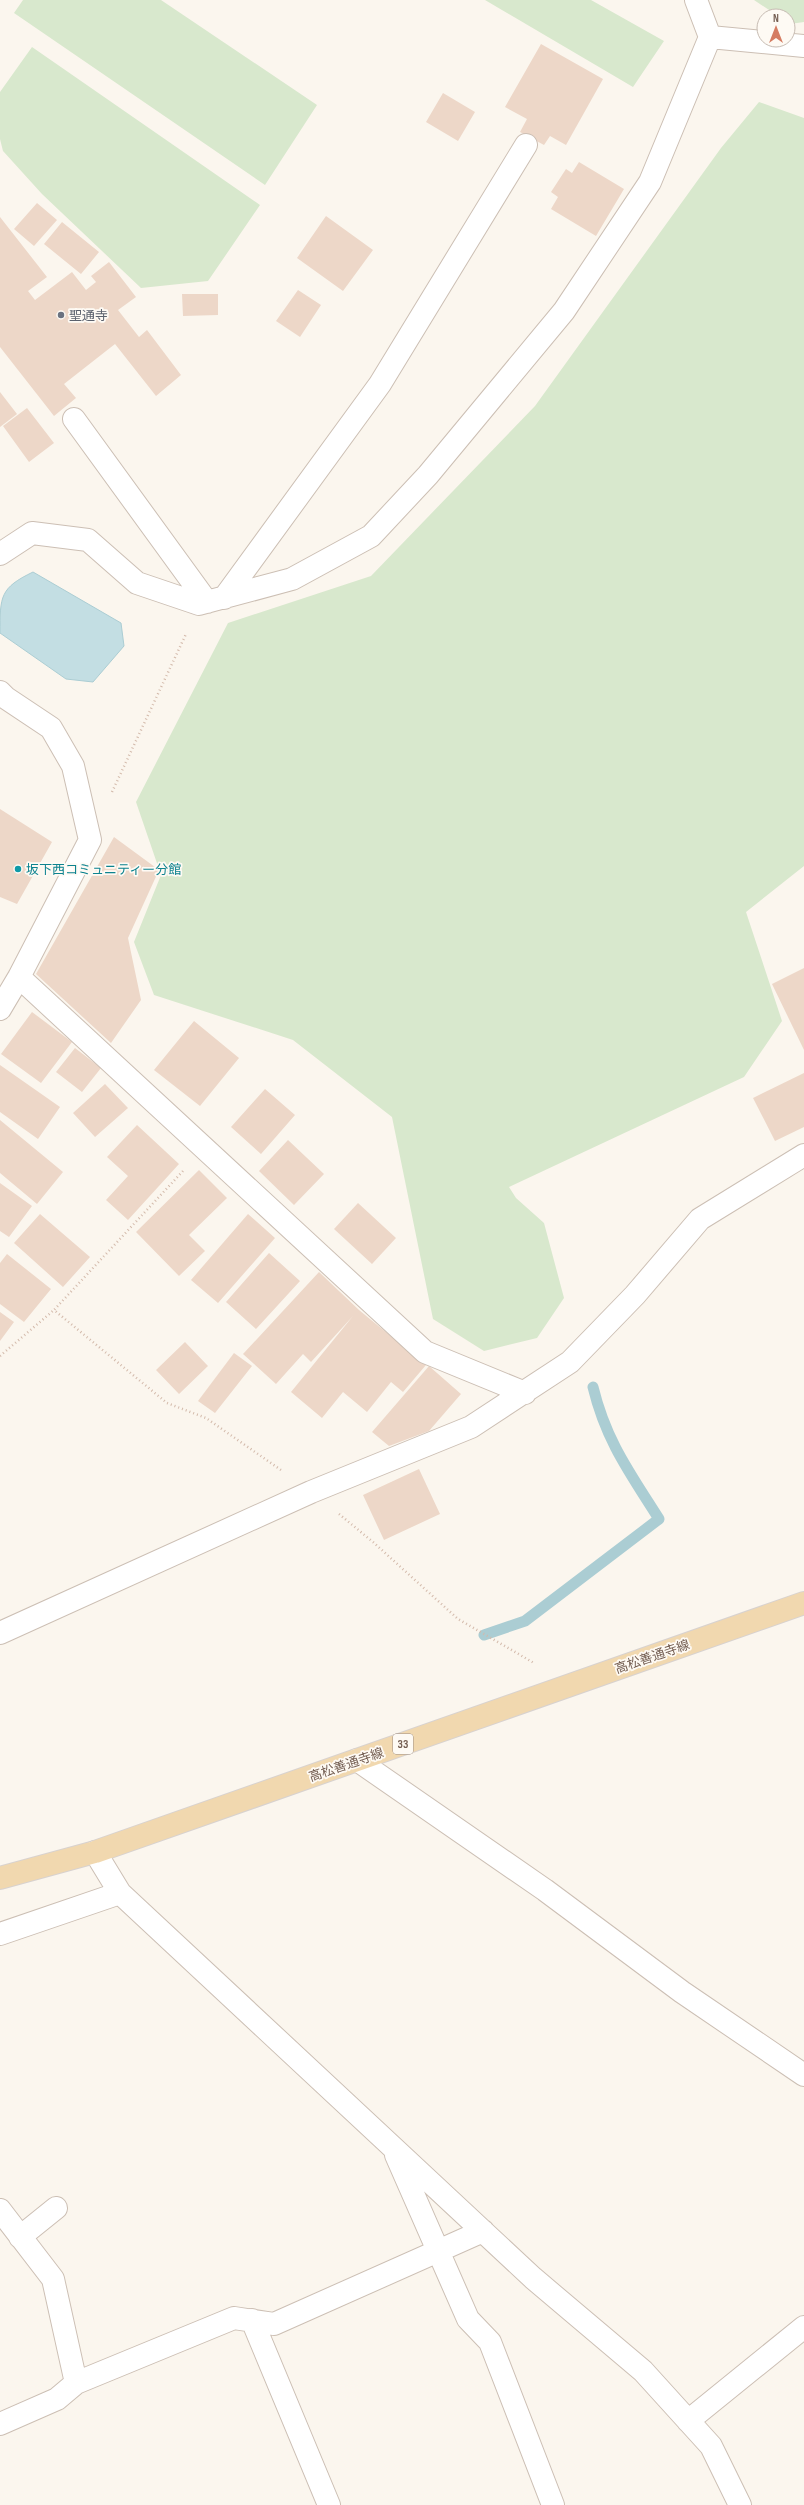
<svg xmlns="http://www.w3.org/2000/svg" width="804" height="2505" viewBox="0 0 804 2505" font-family="'Sofia Sans Condensed','Noto Sans JP',sans-serif">
<rect width="100%" height="100%" fill="#fbf6ee"/>
<path fill="#d8e8cd" d="M 23,0 L 161,0 L 317,105 L 265,185 L 14,13 Z
M 485,0 L 591,0 L 664,41 L 633,87 Z
M 754,0 L 804,0 L 804,22 L 790,24 L 788,16 L 778,16 Z
M 32,47 L 260,205 L 208,281 L 141,288 L 42,194 L 3,151 L 0,139 L 0,92 Z
M 759,102 L 804,118 L 804,866 L 746,912 L 782,1021 L 744,1077 L 509,1187 L 516,1198 L 544,1223 L 564,1298 L 537,1338 L 484,1351 L 433,1319 L 392,1117 L 293,1040 L 154,995 L 134,942 L 161,875 L 136,802 L 228,623 L 371,576 L 535,406 L 721,148 Z"/>
<path fill="#c3dee3" stroke="#abcdd3" d="M 33,572 L 121,623 L 124,646 L 93,682 L 66,679 L 0,633 C 0,596 0,588 33,572 Z"/>
<g fill="none" stroke-linecap="round" stroke-linejoin="round">
<path stroke="#abcdd3" stroke-width="11" d="M 484,1635 L 525,1621 L 659,1519 C 630,1473 606,1441 593,1387"/>
</g>
<path fill="#edd7c8" d="M 541,44 L 603,79 L 566,145 L 550,136 L 544,145 L 520,132 L 527,119 L 505,107 Z
M 443,93 L 475,112 L 458,141 L 426,122 Z
M 579,162 L 624,189 L 596,236 L 551,209 L 558,197 L 551,192 L 566,169 L 572,173 Z
M 37,203 L 57,220 L 34,246 L 14,229 Z
M 326,216 L 373,250 L 343,291 L 297,258 Z
M 0,217 L 47,277 L 28,291 L 35,300 L 72,272 L 86,290 L 96,282 L 91,276 L 109,262 L 136,297 L 118,310 L 139,337 L 147,330 L 181,375 L 156,396 L 115,344 L 64,384 L 76,398 L 54,416 L 0,347 Z
M 62,222 L 99,252 L 81,274 L 44,244 Z
M 298,290 L 321,305 L 300,337 L 276,321 Z
M 182,294 L 218,294 L 218,315 L 183,316 Z
M 0,392 L 17,414 L 0,427 Z
M 27,408 L 54,443 L 29,462 L 3,426 Z
M 0,809 L 52,842 L 17,904 L 0,897 Z
M 114,837 L 159,870 L 128,938 L 141,1000 L 111,1043 L 36,974 Z
M 804,968 L 804,1050 L 772,984 Z
M 32,1012 L 72,1042 L 41,1083 L 1,1054 Z
M 194,1021 L 239,1058 L 200,1106 L 154,1070 Z
M 75,1048 L 101,1068 L 82,1092 L 56,1072 Z
M 0,1065 L 60,1107 L 38,1139 L 0,1112 Z
M 804,1073 L 804,1127 L 775,1141 L 753,1098 Z
M 105,1084 L 128,1108 L 95,1137 L 73,1113 Z
M 265,1089 L 295,1115 L 261,1154 L 231,1127 Z
M 0,1120 L 63,1172 L 37,1204 L 0,1173 Z
M 137,1125 L 179,1164 L 128,1220 L 106,1200 L 128,1176 L 107,1157 Z
M 288,1140 L 324,1174 L 294,1205 L 259,1171 Z
M 199,1170 L 227,1198 L 189,1235 L 205,1251 L 179,1276 L 136,1232 Z
M 0,1183 L 32,1206 L 9,1237 L 0,1231 Z
M 358,1203 L 396,1238 L 372,1264 L 334,1229 Z
M 40,1214 L 90,1257 L 63,1287 L 14,1243 Z
M 248,1214 L 275,1238 L 218,1303 L 191,1280 Z
M 269,1253 L 300,1281 L 256,1329 L 226,1302 Z
M 7,1254 L 51,1289 L 24,1322 L 0,1304 L 0,1263 Z
M 319,1272 L 359,1310 L 426,1365 L 403,1392 L 391,1382 L 367,1412 L 343,1392 L 322,1418 L 291,1392 L 353,1316 L 311,1362 L 303,1354 L 276,1384 L 243,1354 Z
M 0,1312 L 14,1322 L 0,1341 Z
M 185,1342 L 208,1366 L 179,1394 L 156,1370 Z
M 234,1353 L 252,1366 L 215,1413 L 198,1401 Z
M 429,1366 L 461,1394 L 429,1431 L 389,1446 L 372,1432 Z
M 419,1469 L 440,1514 L 384,1540 L 363,1495 Z"/>
<g fill="none" stroke-linecap="round" stroke-linejoin="round">
<defs>
<path id="minor" d="M 710,37 L 804,46
M 74,419 L 207,602
M 0,554 L 32,533 L 88,540 L 137,583 L 199,604 L 292,579 L 371,536 L 428,475 L 564,311 L 650,182 L 710,37 L 696,0
M 224,598 L 380,384 L 526,145
M 0,692 L 6,698 L 51,728 L 73,766 L 90,840 L 19,977 L 0,1009
M 19,977 L 425,1352 L 525,1393
M 0,1633 L 311,1492 L 471,1427 L 570,1362 L 635,1295 L 700,1219 L 804,1155
M 357,1760 L 545,1890 L 682,1992 L 804,2075
M 95,1852 L 120,1893 L 533,2278 L 643,2371 L 711,2446 L 740,2505
M 0,1934 L 120,1893
M 396,2155 L 468,2319 L 490,2342 L 553,2505
M 0,2210 L 53,2279 L 76,2383
M 20,2237 L 56,2208
M 252,2320 L 329,2505
M 688,2421 L 804,2327
M 0,2424 L 57,2399 L 76,2383 L 234,2318 L 274,2324 L 483,2231"/>
<path id="major" d="M 0,1878 L 95,1852 L 804,1603"/>
</defs>
<use href="#minor" stroke="#ccbfb4" stroke-width="24"/>
<use href="#major" stroke="#d8d2cf" stroke-width="24"/>
<path stroke="#d3baab" stroke-width="2.5" stroke-dasharray="1 3" stroke-linecap="butt" d="M 112,792 L 186,634
M 183,1171 L 54,1310 L 167,1403 L 206,1418 L 281,1470
M 0,1356 L 54,1310
M 339,1514 L 373,1542 L 458,1619 L 534,1663"/>
<use href="#minor" stroke="#fff" stroke-width="22"/>
<use href="#major" stroke="#f1d8af" stroke-width="22"/>
</g>
<circle fill="#6b7280" stroke="#fefaf4" stroke-width="1.5" cx="61" cy="315" r="4"/>
<circle fill="#0f9aa8" stroke="#fefaf4" stroke-width="1.5" cx="18" cy="869" r="4"/>
<g text-anchor="middle" stroke-width="3.5" stroke-linejoin="round" paint-order="stroke">
<rect fill="#fefaf4" stroke="#9d8d83" stroke-width="1" x="393" y="1734" width="20" height="20" rx="3"/>
<g font-size="12" font-weight="bold" fill="#745e52">
<text x="403" y="1748">33</text>
</g>
<g font-size="13" fill="#5b616d" stroke="#fefaf4" text-anchor="start">
<text x="69" y="320">聖通寺</text>
</g>
<g font-size="13" fill="#0d838f" stroke="#fefaf4" text-anchor="start">
<text x="26" y="874">坂下西コミュニティー分館</text>
</g>
<g font-size="13" fill="#745e52" stroke="#fefaf4">
<text transform="translate(652 1656) rotate(-19)" y="5">高松善通寺線</text>
<text transform="translate(346 1764) rotate(-19)" y="5">高松善通寺線</text>
</g>
</g>
<g transform="translate(776 28)"><circle r="19" fill="#fefaf4" stroke="#c7bcb3"/>
<path d="M0-3L7 15L0 10L-7 15Z" fill="#d57c62"/>
<text y="-6" font-size="11" font-weight="bold" text-anchor="middle" fill="#745e52">N</text>
</g>
</svg>
